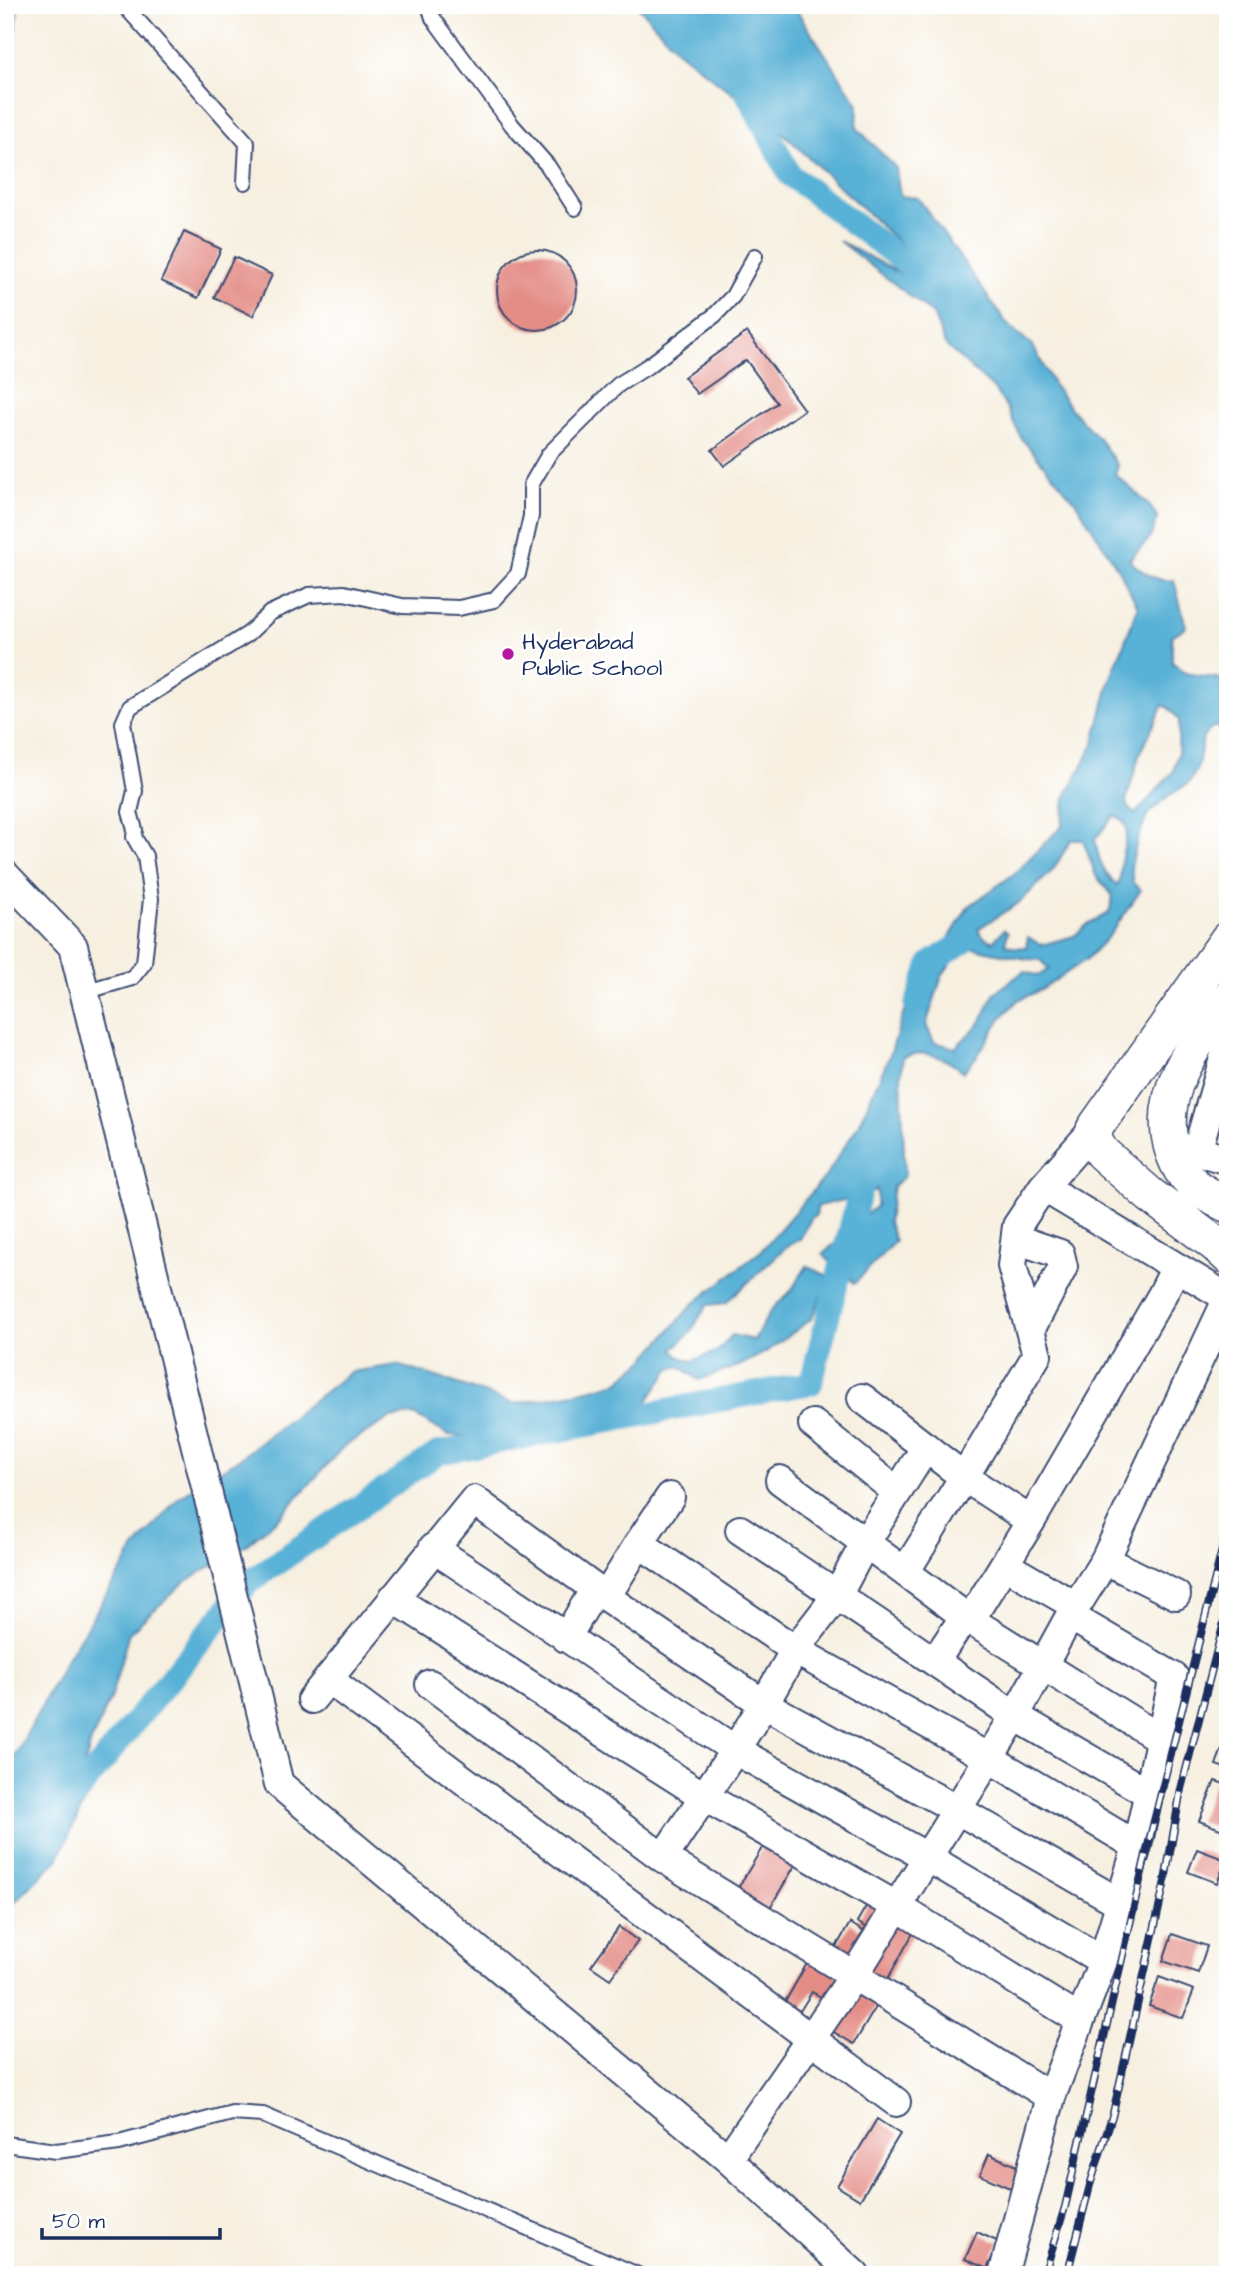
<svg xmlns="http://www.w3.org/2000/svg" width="1233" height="2280" viewBox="0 0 1233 2280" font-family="'Architects Daughter',sans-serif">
<rect width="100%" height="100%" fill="#fff"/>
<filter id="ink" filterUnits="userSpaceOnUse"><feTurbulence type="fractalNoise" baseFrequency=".0143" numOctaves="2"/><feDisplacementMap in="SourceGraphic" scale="14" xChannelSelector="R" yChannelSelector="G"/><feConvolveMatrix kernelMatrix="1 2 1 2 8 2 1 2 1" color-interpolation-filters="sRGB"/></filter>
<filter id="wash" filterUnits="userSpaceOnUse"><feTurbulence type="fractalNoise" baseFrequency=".00686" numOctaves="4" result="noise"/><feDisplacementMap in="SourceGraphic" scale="28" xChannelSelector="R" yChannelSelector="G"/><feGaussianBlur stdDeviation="1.57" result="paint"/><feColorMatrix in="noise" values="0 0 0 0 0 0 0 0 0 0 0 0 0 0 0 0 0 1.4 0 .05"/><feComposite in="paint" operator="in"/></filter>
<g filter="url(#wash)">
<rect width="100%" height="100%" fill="#f7f0e1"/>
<path fill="#9fca77" stroke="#5d7c6a" stroke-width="2" d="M 5,5 L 14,5 L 18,14 L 5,119 Z"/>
<path fill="#59b1d6" stroke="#3a709a" stroke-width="2" fill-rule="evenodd" d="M 637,5 L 793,5 L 858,104 L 857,128 L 896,168 L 900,196 L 918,198 L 1008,325 L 1033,346 L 1053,384 L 1071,409 L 1100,440 L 1118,466 L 1115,474 L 1149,505 L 1158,518 L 1150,538 L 1129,560 C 1141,571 1156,583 1174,580 L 1186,627 L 1172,636 L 1172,662 L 1185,673 L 1228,680 L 1228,732 L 1214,726 L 1203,737 L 1198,767 L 1189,783 L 1167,797 L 1148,814 L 1138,838 L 1131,866 L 1133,883 L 1141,890 L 1109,936 L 1087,959 L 1041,990 L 1018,1000 L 1001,1018 L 978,1055 L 963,1072 C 945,1057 925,1048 903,1057 L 901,1077 L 905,1176 L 893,1186 L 888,1223 L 895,1241 L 854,1284 L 849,1276 L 840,1279 L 839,1294 L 824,1290 L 812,1318 L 791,1334 L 766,1352 L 741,1365 L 699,1380 L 679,1366 L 670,1369 L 642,1409 L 542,1422 L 477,1437 L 448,1435 L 414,1415 L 390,1418 L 343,1447 L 280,1517 L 245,1546 L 186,1581 L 129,1633 L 111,1697 L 91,1742 L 81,1777 L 88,1795 L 58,1859 L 11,1906 L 5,1921 L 5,1775 L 66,1660 L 136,1547 L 178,1498 L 243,1456 L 350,1372 L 397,1365 L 450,1381 L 514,1404 L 580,1392 L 618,1382 L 645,1359 L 692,1305 L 761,1251 L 826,1176 L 857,1127 L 890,1055 L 903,1015 L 968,907 L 1014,874 L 1062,826 L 1065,798 L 1093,746 L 1110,680 L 1138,607 L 1120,572 L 1075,501 L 1021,438 L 1007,408 L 993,388 L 945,345 L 933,314 L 839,241 L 912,280 L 918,261 L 785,135 L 677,50 ZM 1163,705 L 1169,708 L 1179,720 L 1178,753 L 1173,772 L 1135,814 L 1128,808 L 1126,801 L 1139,756 ZM 1114,816 C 1137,822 1122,847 1121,862 C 1120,871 1122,877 1117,885 C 1102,872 1098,858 1095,839 ZM 1071,840 L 1083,840 L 1096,876 L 1113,896 L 1109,913 L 1089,923 L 1074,936 L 1041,945 L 1028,937 L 1026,947 L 1016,948 L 1005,944 L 1008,932 L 1004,929 L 993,942 L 983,936 L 978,929 L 1020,902 L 1053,870 ZM 972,948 L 1027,959 L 1040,960 L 1049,969 L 1038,976 L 1024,971 L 995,993 L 980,1023 L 955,1048 L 934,1042 L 926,1025 L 942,976 L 952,961 L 951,956 L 959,949 ZM 877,1189 L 876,1206 L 823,1254 L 832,1264 L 828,1276 L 807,1266 L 790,1292 L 771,1310 L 754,1340 L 732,1335 L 718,1351 L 692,1361 L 678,1356 L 673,1349 L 690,1333 L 707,1305 L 726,1303 L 786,1247 L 800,1239 L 812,1217 L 816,1215 L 818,1206 L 848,1199 L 863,1199 Z"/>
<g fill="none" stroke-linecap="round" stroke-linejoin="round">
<path stroke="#59b1d6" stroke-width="24" d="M 742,84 L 790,175 L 941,290
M 916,1006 L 931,963 L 962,943
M 63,1810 L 249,1582 L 438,1453 L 811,1383 L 866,1168"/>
</g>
<g id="blocks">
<path fill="#e48d87" d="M 184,232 L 221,249 L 198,298 L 161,281 Z
M497 290a40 40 0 1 1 80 0a40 40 0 1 1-80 0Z
M 234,257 L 272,275 L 253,316 L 214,297 Z
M 747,332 L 804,410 L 724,466 L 712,450 L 777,403 L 746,360 L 697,394 L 684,377 Z
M 1222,1749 L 1228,1752 L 1228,1769 L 1216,1765 Z
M 1215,1781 L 1228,1785 L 1228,1832 L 1199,1821 Z
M 765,1843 L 797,1862 L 765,1916 L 733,1896 Z
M 1197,1849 L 1226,1860 L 1217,1883 L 1188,1872 Z
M 872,1896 L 891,1906 L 876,1933 L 857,1922 Z
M 895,1912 L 918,1924 L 885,1984 L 863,1972 Z
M 850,1923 L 871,1936 L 852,1968 L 831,1956 Z
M 619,1927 L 638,1941 L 610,1979 L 591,1966 Z
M 1172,1934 L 1207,1946 L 1198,1973 L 1163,1961 Z
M 810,1958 L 845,1978 L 830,2002 L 812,1992 L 800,2011 L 785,2002 Z
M 1159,1977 L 1194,1990 L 1183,2018 L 1149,2006 Z
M 850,1983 L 880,2000 L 854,2044 L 825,2027 Z
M 877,2119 L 900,2134 L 860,2200 L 837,2186 Z
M 989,2154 L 1021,2168 L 1012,2189 L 980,2175 Z
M 977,2232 L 999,2242 L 987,2269 L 965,2259 Z"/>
</g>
</g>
<g filter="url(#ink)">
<use href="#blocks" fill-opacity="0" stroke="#3c4c72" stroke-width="2"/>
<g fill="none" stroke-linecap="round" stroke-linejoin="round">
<defs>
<path id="service" d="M 124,5 L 247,143 L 245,182
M 429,5 L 433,18 L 512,125 L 548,166 L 575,208
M 84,992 L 132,978 L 144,963 L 151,899 L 145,856 L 134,837 L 135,830 L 130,812 L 135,791 L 123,723 L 130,707 L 248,634 L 270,613 L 309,595 L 344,593 L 402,606 L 459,608 L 494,600 L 518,574 L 531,516 L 531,485 L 549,454 L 618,385 L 651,364 L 715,315 L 733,296 L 755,256
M 5,2144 L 56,2151 L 119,2143 L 232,2113 L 263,2115 L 638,2275"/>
<path id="minor" d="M 5,875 L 73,946 L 279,1784 L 728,2159 L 855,2275
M 1228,1045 L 1197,1151 L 1228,1160
M 1016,1239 L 1060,1254 L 1063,1267 L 1030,1330
M 862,1398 L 964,1477 L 1037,1355 L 1012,1266 L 1017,1226 L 1043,1187 L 1094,1129
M 813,1424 L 897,1492
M 780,1480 L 970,1620 L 1159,1738
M 740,1530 L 1015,1716 L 1148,1793
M 639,1543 L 670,1497
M 433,1548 L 735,1750 L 927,1857 L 1103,1961
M 1105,1560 L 1176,1595
M 905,1572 L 964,1477 L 1031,1521
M 606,1597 L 639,1543 L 795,1650 L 989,1758 L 1137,1846
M 393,1598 L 705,1797 L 896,1906 L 1080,2020
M 970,1620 L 1031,1521 L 1162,1295 L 1176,1267
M 566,1638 L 595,1589
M 935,1661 L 965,1616
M 328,1679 L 896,2102
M 430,1684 L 663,1858 L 1051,2097
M 312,1699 L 474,1500 L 606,1597 L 764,1704 L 956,1809 L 1120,1903
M 663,1858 L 735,1750 L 764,1704 L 795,1650 L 838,1594 L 865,1543 L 926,1447
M 728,2159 L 853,1977 L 1015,1716 L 1070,1616 L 1105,1560 L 1228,1298 L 1043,1187
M 1003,2275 L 1051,2097 L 1103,1961 L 1137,1846 L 1174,1677 L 1070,1616 L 1074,1605 L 1005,1565"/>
<path id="tertiary" d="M 1228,939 L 1094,1129 L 1095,1142 L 1102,1153 L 1150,1195 L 1215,1244 L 1228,1256
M 1228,999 C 1197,1041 1157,1090 1171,1145 C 1175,1160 1182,1175 1195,1186 C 1204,1194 1217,1199 1228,1205"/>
</defs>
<use href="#service" stroke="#3c4c72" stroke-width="18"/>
<use href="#minor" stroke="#3c4c72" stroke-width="32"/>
<use href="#tertiary" stroke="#3c4c72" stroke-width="38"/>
<use href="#service" stroke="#fff" stroke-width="14"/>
<use href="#minor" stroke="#fff" stroke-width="28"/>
<use href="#tertiary" stroke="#fff" stroke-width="35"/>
<defs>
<path id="rail" d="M 1044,2275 L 1065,2207 L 1150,1837 L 1228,1526
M 1067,2275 L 1090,2185 L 1113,2113 L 1165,1881 L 1181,1789 L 1228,1607"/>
</defs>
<use href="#rail" stroke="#1b2f5e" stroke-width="8"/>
<use href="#rail" stroke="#fff" stroke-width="5" stroke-dasharray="16" stroke-linecap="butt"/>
</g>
</g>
<circle fill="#b5179e" stroke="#fff" stroke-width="2.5" cx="508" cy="654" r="7"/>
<g text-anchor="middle" stroke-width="5" stroke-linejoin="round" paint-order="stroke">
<g font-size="23" fill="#1b2f5e" stroke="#fff" text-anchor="start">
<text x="522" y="649">Hyderabad<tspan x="522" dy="26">Public School</tspan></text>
</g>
</g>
<rect width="1233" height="2280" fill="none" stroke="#fff" stroke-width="28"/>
<path d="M42 2228v10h178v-10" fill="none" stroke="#1b2f5e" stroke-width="3.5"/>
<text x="52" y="2228" font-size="21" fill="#1b2f5e" stroke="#ffffff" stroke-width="5" paint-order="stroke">50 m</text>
</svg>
